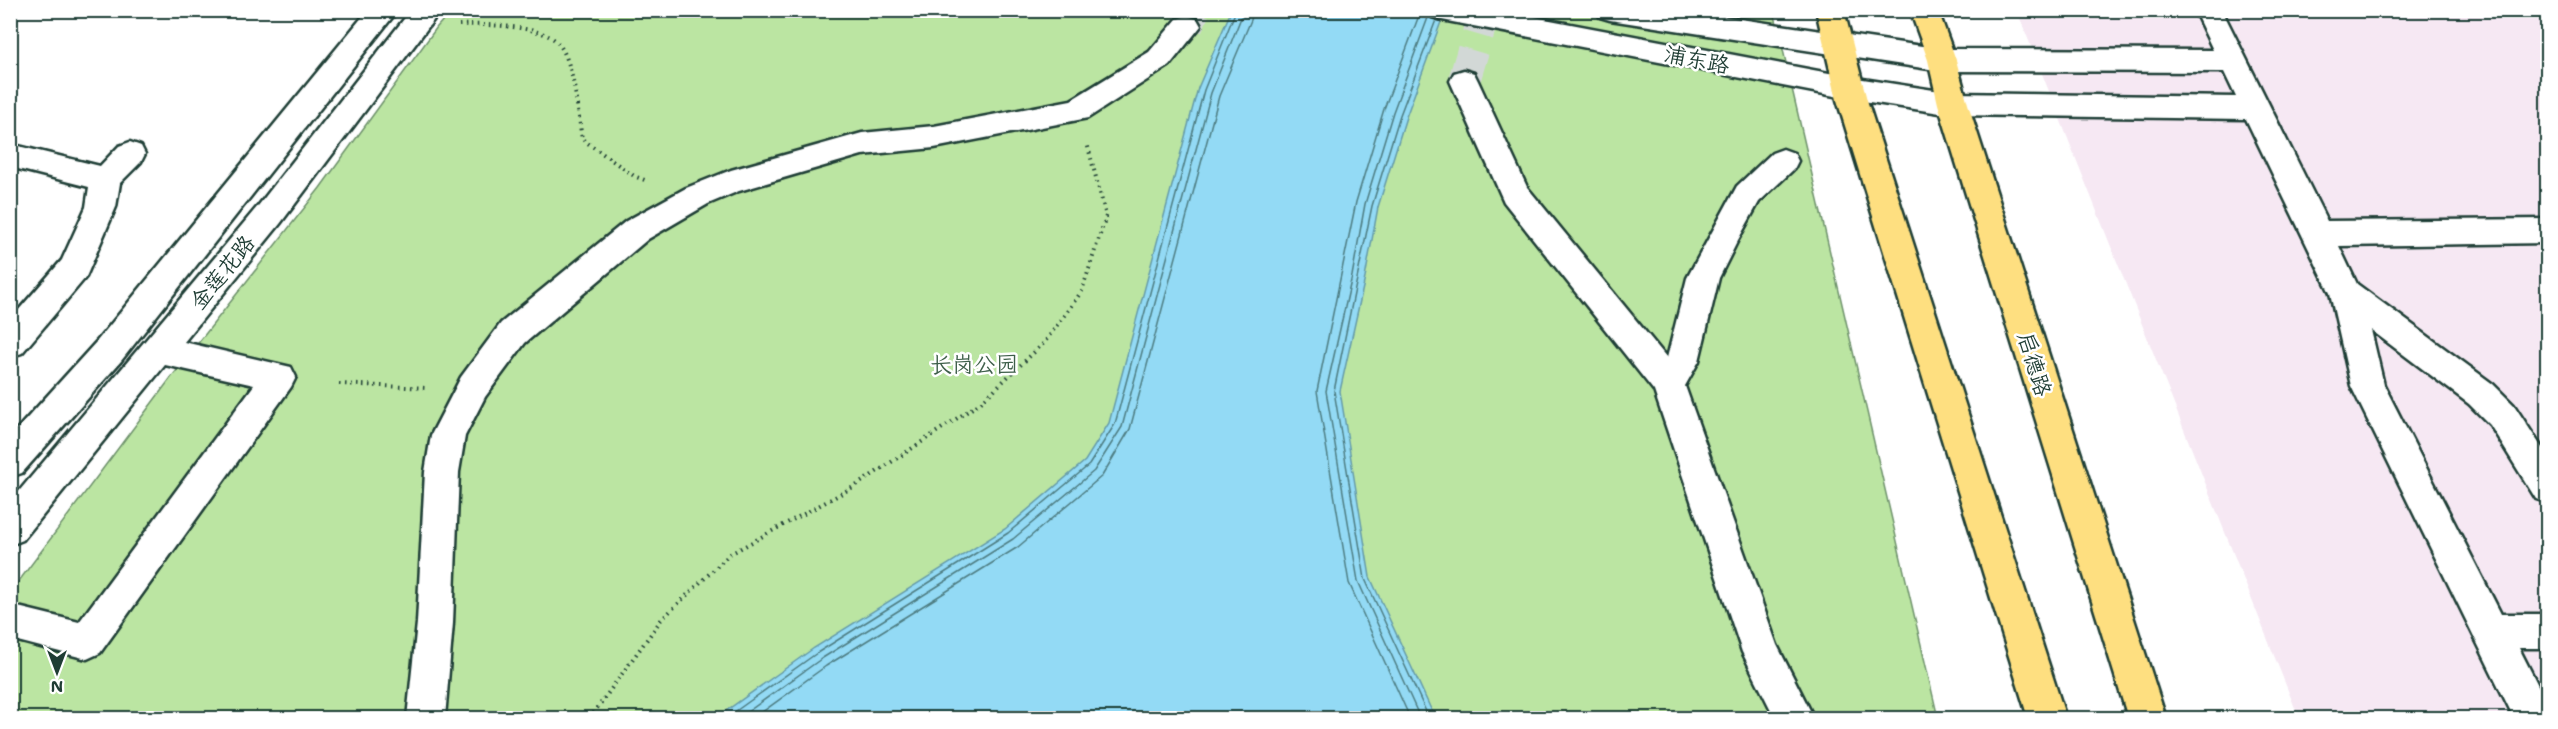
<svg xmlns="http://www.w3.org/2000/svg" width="2558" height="729" viewBox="0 0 2558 729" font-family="'Shantell Sans','LXGW WenKai TC',sans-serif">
<rect width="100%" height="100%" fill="#fff"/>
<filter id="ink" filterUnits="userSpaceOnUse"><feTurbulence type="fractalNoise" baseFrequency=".0167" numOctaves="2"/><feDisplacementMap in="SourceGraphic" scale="12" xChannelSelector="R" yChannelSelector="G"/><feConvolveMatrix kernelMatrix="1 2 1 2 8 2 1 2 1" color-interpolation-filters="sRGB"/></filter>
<g filter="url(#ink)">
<path fill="#f6e8f3" d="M 2017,11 L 2547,11 L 2547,718 L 2299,718 Z"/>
<path fill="#bbe5a2" stroke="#6d916b" stroke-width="1.5" d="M 451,11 L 1774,11 L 1938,718 L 11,718 L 10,593 L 170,379 L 320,188 L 437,27 Z"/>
<path fill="#93daf5" stroke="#659ba8" stroke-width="1.5" d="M 1231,11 L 1445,11 L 1406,117 L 1378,207 L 1365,278 L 1340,391 L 1370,577 L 1435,718 L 716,718 L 814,648 L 1005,529 L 1085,461 L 1109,423 L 1198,88 Z"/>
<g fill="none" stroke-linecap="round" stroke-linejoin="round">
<path stroke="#4d7c81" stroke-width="1.5" d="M 726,718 L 817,653 L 1008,533 L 1089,465 L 1115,424 L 1204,90 L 1236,10
M 739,718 L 821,659 L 1013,539 L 1094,471 L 1122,427 L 1211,93 L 1244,10
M 754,718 L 826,666 L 1018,547 L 1102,476 L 1130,429 L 1219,96 L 1251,20 L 1253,10
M 1410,718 L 1349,583 L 1317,391 L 1356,202 L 1384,109 L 1421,10
M 1420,718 L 1358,581 L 1326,391 L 1352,276 L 1365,204 L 1393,112 L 1429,15
M 1429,718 L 1365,579 L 1334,391 L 1372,206 L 1400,115 L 1436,20"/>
<path stroke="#d2d8d6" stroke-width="32" stroke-dasharray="32 16" stroke-linecap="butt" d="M 1187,26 L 1194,10
M 1464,81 L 1485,10"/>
<defs>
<path id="minor" d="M 368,10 L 398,10 L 121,361 L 22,473 L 10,477 L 10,437 L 97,341 Z
M 411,10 L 441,10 L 280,224 L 184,342 L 291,367 L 296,377 L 291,387 L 100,653 L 87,659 L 10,639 L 10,605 L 79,622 L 254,385 L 165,365 L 23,540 L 10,545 L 10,502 L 258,206 Z
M 1428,10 L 1497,10 L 1850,77 L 1953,93 L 2236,97 L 2224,72 L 1942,71 L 1610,20 L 1600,17 L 1596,10 L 1680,10 L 1942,49 L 2213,50 L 2194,10 L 2222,10 L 2327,221 L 2548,219 L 2548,243 L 2339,246 L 2357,284 L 2493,384 L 2514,405 L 2548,457 L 2548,503 L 2536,499 L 2490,425 L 2469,404 L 2371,330 L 2384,385 L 2501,614 L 2548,614 L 2548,648 L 2519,648 L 2548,705 L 2548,718 L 2514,718 L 2351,386 L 2330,293 L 2246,119 L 1953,115 L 1850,99 L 1442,20 L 1432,17 Z
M 1187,16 L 1197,19 L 1201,26 L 1169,66 L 1088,118 L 934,148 L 862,155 L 739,191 L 708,204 L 648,239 L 525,343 L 485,397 L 465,436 L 459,472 L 453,623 L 445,718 L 407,718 L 417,623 L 425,472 L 431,435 L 461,377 L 501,323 L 626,221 L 686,188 L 731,170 L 862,133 L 934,126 L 1071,100 L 1149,52 L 1177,19 Z
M 1464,70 L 1474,73 L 1478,81 L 1527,187 L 1667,358 L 1687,278 L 1737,186 L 1772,153 L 1783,149 L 1794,153 L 1798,161 L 1794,169 L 1759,202 L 1738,240 L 1719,278 L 1699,361 L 1685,386 L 1777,645 L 1814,718 L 1775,718 L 1742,652 L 1654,391 L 1504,202 L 1450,81 L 1454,73 Z
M 130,142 L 141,146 L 145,154 L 141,162 L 120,183 L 116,207 L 86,277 L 22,353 L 10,357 L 10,320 L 62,260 L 86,207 L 89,187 L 10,167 L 10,144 L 100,166 L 119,146 Z"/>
<path id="major" d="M 1816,10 L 1844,10 L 1867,100 L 2066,718 L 2028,718 L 1837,100 Z
M 1910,10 L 1938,10 L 1956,60 L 1968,104 L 2166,718 L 2128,718 L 1938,104 L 1928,60 Z"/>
</defs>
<use href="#minor" stroke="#1f3d34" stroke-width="5"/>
<use href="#major" stroke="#1f3d34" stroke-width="5"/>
<path stroke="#1f3d34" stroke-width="4" stroke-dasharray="1.5 4.5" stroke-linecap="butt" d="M 459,25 C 481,24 541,25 557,42 C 574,59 578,115 582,139 L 634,176 L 647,181
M 339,384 L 427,388
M 590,718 L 661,620 L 730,554 L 857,485 L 980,403 L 1044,343 L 1082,291 L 1106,216 L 1087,143"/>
<use href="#minor" fill="#fff" fill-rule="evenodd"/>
<use href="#major" fill="#fedf80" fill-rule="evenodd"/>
</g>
</g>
<g text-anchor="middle" stroke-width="5" stroke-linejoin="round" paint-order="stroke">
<g font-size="22" fill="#1f3d34" stroke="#fff">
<text transform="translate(1697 59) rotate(11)" y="8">浦东路</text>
<text transform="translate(222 272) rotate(-51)" y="8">金莲花路</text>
<text transform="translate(2035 364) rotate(73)" y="8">启德路</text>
</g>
<g font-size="22" fill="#3e5f4a" stroke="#fff">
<text x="974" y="372">长岗公园</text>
</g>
</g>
<rect width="2558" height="729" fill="none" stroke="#fff" stroke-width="36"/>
<rect x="18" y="18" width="2522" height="693" fill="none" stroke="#1f3d34" stroke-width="2" filter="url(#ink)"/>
<g transform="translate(57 672) rotate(180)" stroke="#ffffff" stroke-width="4.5" paint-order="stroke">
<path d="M0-4.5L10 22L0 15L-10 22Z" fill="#1f3d34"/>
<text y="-9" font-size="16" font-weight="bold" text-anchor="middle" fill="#1f3d34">N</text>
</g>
</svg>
